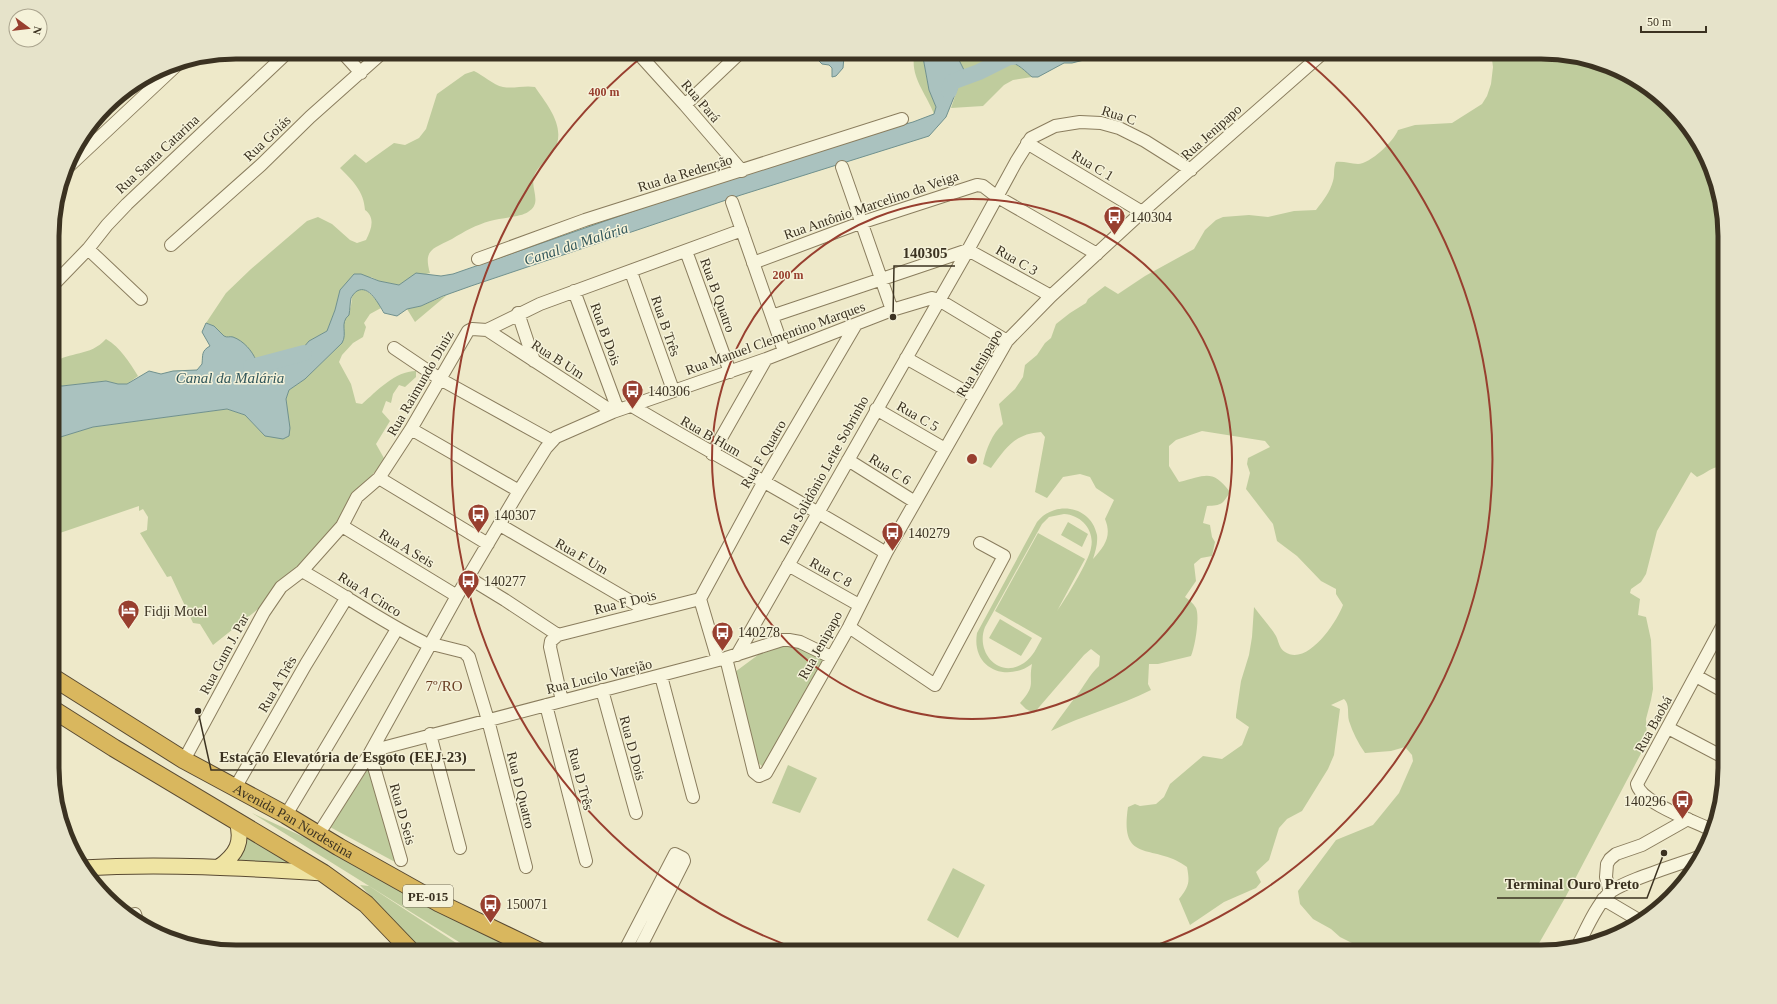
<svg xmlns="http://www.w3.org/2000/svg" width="1777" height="1004" viewBox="0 0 1777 1004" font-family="'Times New Roman',serif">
<rect width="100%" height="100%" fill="#eee9c9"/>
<path fill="#bfcc9d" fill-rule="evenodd" d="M 910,52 L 922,52 L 929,90 L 936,107 L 934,114 C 927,95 911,78 914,57 Z
M 959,52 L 989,52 L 994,60 L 992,69 C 1001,69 1003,65 1010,63 C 1017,62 1027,73 1032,77 L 1013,80 L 1004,85 L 983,106 L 951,108 L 964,70 L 959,60 Z
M 1491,52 L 1541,52 L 1589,58 L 1633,77 L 1694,134 L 1715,177 L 1725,224 L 1725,467 C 1713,465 1707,473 1697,477 L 1691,472 L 1657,531 L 1646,574 L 1641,582 L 1631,589 L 1630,593 L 1640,599 L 1638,615 L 1646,617 L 1651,640 L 1653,689 L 1651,700 L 1646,719 L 1647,742 L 1565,898 L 1534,952 L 1370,952 L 1340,937 L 1331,929 L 1313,919 L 1300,904 L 1298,891 L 1336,840 L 1373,825 L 1399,793 L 1413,761 L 1412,755 L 1405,747 L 1391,751 L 1365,753 C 1358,743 1353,733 1349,721 C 1347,713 1350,705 1344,699 L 1331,705 L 1340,709 L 1334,755 L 1328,769 L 1302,811 L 1287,819 L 1279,828 L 1269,860 L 1256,872 L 1261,882 L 1256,888 L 1224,902 L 1190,925 L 1179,899 C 1189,886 1190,883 1187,867 C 1154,842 1119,866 1128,807 L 1135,804 L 1140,806 L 1156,804 L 1164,797 L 1170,784 L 1203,756 L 1222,759 L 1242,745 L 1249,727 L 1236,718 L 1236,715 L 1241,681 L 1249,655 L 1252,637 L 1254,607 C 1261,617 1270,626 1276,636 C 1279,642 1279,648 1285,652 C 1307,667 1337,622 1343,605 L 1336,594 L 1336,589 L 1321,581 L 1297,556 L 1277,541 L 1273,524 L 1246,489 L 1250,473 L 1247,464 L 1248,458 L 1270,447 L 1265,441 L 1202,431 L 1176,440 L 1169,446 L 1169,466 L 1179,482 C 1205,476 1212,468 1230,492 C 1222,505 1222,505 1207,506 L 1203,523 L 1210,525 L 1212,537 L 1215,542 L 1212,556 L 1201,558 L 1194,564 L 1196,581 L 1185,597 C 1189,600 1193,603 1196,608 C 1200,617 1195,647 1191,656 L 1158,664 L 1149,664 L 1148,684 L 1151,690 C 1119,706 1084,715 1051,731 C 1059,718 1068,707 1077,695 C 1085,685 1089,675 1099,666 L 1100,656 L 1091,649 L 1084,655 L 1034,713 L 1026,709 L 1020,703 C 1037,684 1028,684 1032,664 C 1006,683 971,668 977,633 L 1037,522 C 1054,500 1091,505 1097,535 C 1098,544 1095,552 1093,559 C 1105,546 1112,536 1105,519 L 1114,500 L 1096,488 L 1090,477 L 1080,474 L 1063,477 L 1047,498 L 1035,492 L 1045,437 L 1041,432 C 1014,434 1006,448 991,468 L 983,464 C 986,449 992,434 1003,424 L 999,404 L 1015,389 L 1023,377 L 1025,365 L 1037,355 L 1045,343 L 1051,338 L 1056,324 L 1070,313 L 1086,303 L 1088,299 L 1105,286 L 1118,294 L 1145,276 L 1194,249 L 1205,230 L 1216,220 L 1223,217 L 1249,215 L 1268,217 L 1294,211 L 1316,210 C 1323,201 1330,192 1333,181 C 1335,175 1333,169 1336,162 C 1344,161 1350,164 1358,164 C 1370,164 1394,141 1398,130 L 1415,125 L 1452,123 L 1482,104 L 1487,96 L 1491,84 L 1493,67 ZM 1064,514 C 1082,515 1095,531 1091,548 C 1089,561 1065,600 1057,611 L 1085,559 L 1038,533 L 995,611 L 1042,638 C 1037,647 1033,657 1024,663 C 999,680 975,652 985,627 L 1042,524 L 1049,517 Z
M 474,71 C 483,75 493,85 503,87 C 514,89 524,85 535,87 C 548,106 568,129 553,152 C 547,159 537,168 534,176 C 530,189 543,203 528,212 C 521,217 500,218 490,221 C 476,225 465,231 452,239 C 433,249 423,249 430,273 L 410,278 L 399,285 L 379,281 L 371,277 L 340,290 L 335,310 L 327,331 L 309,341 L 303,348 L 286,355 L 279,363 L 268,359 L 256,360 C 252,351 243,341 233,338 C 230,337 227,338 224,336 L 214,326 L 206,323 L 226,293 L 251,269 L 307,221 L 318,217 L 332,224 L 350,240 L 357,243 L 366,240 C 371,230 376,218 365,210 C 364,191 352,180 340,168 L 355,154 L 366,163 L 394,143 L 405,145 L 419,138 L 426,129 L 437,94 L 465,74 Z
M 362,289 C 370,292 377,300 381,308 L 370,314 L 364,323 L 366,327 L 363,337 L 353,343 L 342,355 L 339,362 L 351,384 L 356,403 L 362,404 C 377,391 395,371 416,371 L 416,377 L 405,387 L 399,385 L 393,394 L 391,403 L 386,401 L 382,412 L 390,421 L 376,444 L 385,460 L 360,489 L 339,523 L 262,606 L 213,645 L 200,624 L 193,623 L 171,576 L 167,577 L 140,533 L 147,530 L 148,517 L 143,509 L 139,511 L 139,506 L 54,535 L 54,439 L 93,427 L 227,409 L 245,415 L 265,436 L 287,409 L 286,399 L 289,390 L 305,379 L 342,343 C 346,336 342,331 343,324 C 344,319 348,314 350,309 C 354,299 348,293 362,289 Z
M 447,295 L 415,322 L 407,309 L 421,306 Z
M 106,339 C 121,348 129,362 138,376 L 127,384 L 118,384 L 106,381 L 62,386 L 54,385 L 54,363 C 69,351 90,357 106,339 Z
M 1068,522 L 1088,534 L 1082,547 L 1061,535 Z
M 1000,619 L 1032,638 L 1021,656 L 989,638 Z
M 781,638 L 831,660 L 764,768 L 753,758 L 735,672 Z
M 788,765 L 817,778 L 800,813 L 772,803 Z
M 370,766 L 395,862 L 330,827 Z
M 252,813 L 349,858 L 534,952 L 475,952 Z
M 243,835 L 307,866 L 227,861 Z
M 953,868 L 985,885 L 958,938 L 927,920 Z
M 360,885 L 369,886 L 470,952 L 421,952 L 398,925 Z
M 238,943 L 263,952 L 236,952 L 204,948 Z"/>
<path fill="#aac2bf" stroke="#70918e" d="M 834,52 L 841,53 L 844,57 L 843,68 L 836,76 L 832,77 L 832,68 L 829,65 L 822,64 L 818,60 L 830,57 Z
M 922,52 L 959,52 L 959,60 L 964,70 L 962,83 L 958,87 L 946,117 L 929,136 L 741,195 L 471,286 L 443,296 L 421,306 L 407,309 L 397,316 L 384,313 C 379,305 369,284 357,291 C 355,292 352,296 351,298 C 350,303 350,309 349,315 C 339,323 348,333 342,343 L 305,379 L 289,390 L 286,399 L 290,428 L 289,436 L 283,439 L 265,436 L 245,415 L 227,409 L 93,427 L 54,439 L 54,385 L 62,386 L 106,381 L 118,384 L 127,384 L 149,371 L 161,374 L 173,371 L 197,370 L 202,364 C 203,355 201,351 210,346 L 202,332 L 206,323 L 214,326 L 224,336 C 227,338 230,336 233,337 C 244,341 252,351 256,360 L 264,358 L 279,363 L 288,350 L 295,351 L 303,348 L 309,341 L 327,331 L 335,310 L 340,290 L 354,274 L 361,274 L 379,281 L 399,285 L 416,273 L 441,276 L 453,274 L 654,204 L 856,138 L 913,122 L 934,114 L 936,107 L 929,90 Z
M 989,52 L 1116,52 L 1072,63 L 1064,63 L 1038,77 L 1032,77 C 1027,73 1017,62 1010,63 C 1003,65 1000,70 992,70 L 994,60 Z"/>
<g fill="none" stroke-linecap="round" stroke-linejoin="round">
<path stroke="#aac2bf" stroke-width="16" d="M 949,91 L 952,82 L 979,72 L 1009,57 L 1013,57
M 251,367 L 304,353"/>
<defs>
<path id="minor" d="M 342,52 L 361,73
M 637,52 L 685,105 L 742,171
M 685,105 L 741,52
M 1027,143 L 1142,212
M 842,167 L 892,310
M 67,168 L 179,63
M 732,202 L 784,351
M 171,245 L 261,165 L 310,117 L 383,52
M 88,249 L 141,299
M 686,251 L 730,372
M 478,259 L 585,220 L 902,119
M 753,263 L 860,223 L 977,185 L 983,186 L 996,196 L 1097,254
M 631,272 L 673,390
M 54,284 L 88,249 L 107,225 L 127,204 L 288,52
M 574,291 L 618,410
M 518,313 L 534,361
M 772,316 L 968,250 L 1051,296
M 487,330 L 613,412
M 394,348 L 440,379 L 552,441
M 906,358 L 975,397
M 632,406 C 716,456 803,502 886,553
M 876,409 L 945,449
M 411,429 L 519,491
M 712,454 L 766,359
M 848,460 L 915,502
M 379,478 L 488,544
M 500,525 L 649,612
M 342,526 L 457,596
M 788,565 L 859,605
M 302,571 C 343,594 381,621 423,642
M 469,578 L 505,600 L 558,635
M 700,599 L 763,483 L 855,326
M 700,599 L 718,660
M 849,627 L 935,685 L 1004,556 L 980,543
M 432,644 L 464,652 L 469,657 L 488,720 L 526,867
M 737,655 L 968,250 L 1016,162 L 1031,138 L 1055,126 L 1080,122 L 1101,123 L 1119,128 L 1145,141 L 1191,170
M 726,658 L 754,772 L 759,776 L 766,773 L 849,627 L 886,553 L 1007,341 L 1051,296 L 1142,212 L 1324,52
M 661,676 L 693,797
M 1696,676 L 1725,692
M 602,690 L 636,813
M 562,701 L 550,647 L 551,641 L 558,635 L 700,599
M 546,705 L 586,861
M 1668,728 L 1725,758
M 430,734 L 460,848
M 371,751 L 726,658 L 782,640 L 789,640 L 800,642 L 831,657
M 370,753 L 401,860
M 184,760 L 264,612 L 281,587 L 302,571 L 342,526 L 357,497 L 379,478 L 411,429 L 468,331 L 472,329 L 487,330 L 540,304 L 742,230
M 235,788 L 306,664 L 347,597
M 286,815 L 397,629
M 1710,829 C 1693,821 1640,802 1637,784 L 1725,621
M 318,835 L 370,753 L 457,596 L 519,491 L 546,448 L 556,437 L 613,412 L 766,359 L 892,310 L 932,298 L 939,300 L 1007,341
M 1610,893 L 1606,877 L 1607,864 L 1610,859 L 1616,854 L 1642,845 L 1688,819
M 1603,899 L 1642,922
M 131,915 L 135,914 L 137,921
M 1577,947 C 1586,930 1595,908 1608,894 C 1621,881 1681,864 1701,856
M 624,952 L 675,854 L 683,858 L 684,861 L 638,952"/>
<path id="major" d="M 219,867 C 237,854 243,842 237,821
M 82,868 C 163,863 243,868 323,873"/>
<g id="highway">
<path id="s1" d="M 54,678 L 184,760 L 286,815 L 339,847 L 439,903 L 541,952"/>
<path d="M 54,710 L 114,748 L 323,873 L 366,904 L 412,952"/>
</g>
</defs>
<use href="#minor" stroke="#8a7d5e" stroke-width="14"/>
<use href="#major" stroke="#594a32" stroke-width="17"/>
<use href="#highway" stroke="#594a32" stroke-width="19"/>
<use href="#minor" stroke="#f8f5dd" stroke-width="12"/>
<use href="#major" stroke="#efe4a3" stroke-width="15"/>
<use href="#highway" stroke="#d9b75e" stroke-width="17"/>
</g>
<g fill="none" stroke="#983f2f" stroke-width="2">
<circle cx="972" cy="459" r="260"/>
<path d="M803 951A520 520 0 0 1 648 52M1296 52A520 520 0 0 1 1141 951"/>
</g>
<defs>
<symbol id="bus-pin" viewBox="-11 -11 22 30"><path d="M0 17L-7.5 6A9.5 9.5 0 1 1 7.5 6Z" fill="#983f2f" stroke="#f5f2d9"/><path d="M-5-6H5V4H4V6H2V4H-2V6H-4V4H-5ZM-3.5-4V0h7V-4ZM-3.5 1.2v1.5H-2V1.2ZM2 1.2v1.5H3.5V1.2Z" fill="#fff"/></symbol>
<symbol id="hotel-pin" viewBox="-11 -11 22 30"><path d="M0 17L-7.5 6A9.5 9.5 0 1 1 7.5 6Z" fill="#983f2f" stroke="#f5f2d9"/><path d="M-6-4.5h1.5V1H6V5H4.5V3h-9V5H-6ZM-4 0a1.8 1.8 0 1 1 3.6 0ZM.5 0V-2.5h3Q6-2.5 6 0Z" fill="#fff"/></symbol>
</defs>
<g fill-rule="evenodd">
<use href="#bus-pin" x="1102" y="204" width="25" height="34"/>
<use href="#bus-pin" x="620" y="378" width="25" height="34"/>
<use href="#bus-pin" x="466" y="502" width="25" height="34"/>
<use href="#bus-pin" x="880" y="520" width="25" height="34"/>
<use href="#bus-pin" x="456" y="568" width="25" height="34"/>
<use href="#hotel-pin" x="116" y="598" width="25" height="34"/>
<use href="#bus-pin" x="710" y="620" width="25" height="34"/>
<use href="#bus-pin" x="1670" y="788" width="25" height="34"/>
<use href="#bus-pin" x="478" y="892" width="25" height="34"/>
</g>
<g text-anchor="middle" stroke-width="3" stroke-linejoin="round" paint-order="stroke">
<rect fill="#f5f2d9" stroke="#736c58" stroke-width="1" x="403" y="885" width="50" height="22" rx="3"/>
<g font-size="13" font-weight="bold" fill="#3b3221">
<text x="428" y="901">PE-015</text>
</g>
<g font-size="14" fill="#3b3221" stroke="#f5f2d9">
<text transform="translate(701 101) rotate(49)" y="5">Rua Pará</text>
<text transform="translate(1119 115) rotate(18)" y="5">Rua C</text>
<text transform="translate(1211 132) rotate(-42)" y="5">Rua Jenipapo</text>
<text transform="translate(267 138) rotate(-44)" y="5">Rua Goiás</text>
<text transform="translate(157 154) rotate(-43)" y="5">Rua Santa Catarina</text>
<text transform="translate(1093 165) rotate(31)" y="5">Rua C 1</text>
<text transform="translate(685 173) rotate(-17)" y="5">Rua da Redenção</text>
<text transform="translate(871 205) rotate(-19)" y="5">Rua Antônio Marcelino da Veiga</text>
<text transform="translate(1017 260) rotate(30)" y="5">Rua C 3</text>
<text transform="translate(718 295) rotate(70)" y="5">Rua B Quatro</text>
<text transform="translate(666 326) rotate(71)" y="5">Rua B Três</text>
<text transform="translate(606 334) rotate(70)" y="5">Rua B Dois</text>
<text transform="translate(775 338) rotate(-20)" y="5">Rua Manuel Clementino Marques</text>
<text transform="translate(558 359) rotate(33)" y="5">Rua B Um</text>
<text transform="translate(979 363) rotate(-59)" y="5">Rua Jenipapo</text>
<text transform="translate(420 383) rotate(-60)" y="5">Rua Raimundo Diniz</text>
<text transform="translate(918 416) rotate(30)" y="5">Rua C 5</text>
<text transform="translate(711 436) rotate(30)" y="5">Rua B Hum</text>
<text transform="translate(763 454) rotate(-60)" y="5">Rua F Quatro</text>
<text transform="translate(890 469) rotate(32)" y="5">Rua C 6</text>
<text transform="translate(824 470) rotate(-61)" y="5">Rua Solidônio Leite Sobrinho</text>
<text transform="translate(407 548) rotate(31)" y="5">Rua A Seis</text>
<text transform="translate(582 556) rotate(30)" y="5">Rua F Um</text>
<text transform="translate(831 572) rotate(29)" y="5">Rua C 8</text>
<text transform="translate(370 594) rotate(32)" y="5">Rua A Cinco</text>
<text transform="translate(625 602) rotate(-14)" y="5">Rua F Dois</text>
<text transform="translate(820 645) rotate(-61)" y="5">Rua Jenipapo</text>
<text transform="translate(224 654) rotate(-62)" y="5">Rua Gum J. Par</text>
<text transform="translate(599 676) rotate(-14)" y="5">Rua Lucilo Varejão</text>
<text transform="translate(277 684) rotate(-60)" y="5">Rua A Três</text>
<text transform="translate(1653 724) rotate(-61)" y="5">Rua Baobá</text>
<text transform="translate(633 748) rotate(75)" y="5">Rua D Dois</text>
<text transform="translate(581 779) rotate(75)" y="5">Rua D Três</text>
<text transform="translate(521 790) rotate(76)" y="5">Rua D Quatro</text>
<text transform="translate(403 814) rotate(74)" y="5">Rua D Seis</text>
<text dy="5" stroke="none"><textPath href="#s1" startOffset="279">Avenida Pan Nordestina</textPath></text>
</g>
<g font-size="14" fill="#3b3221" stroke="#f5f2d9" text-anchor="start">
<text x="1130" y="222">140304</text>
<text x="648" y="396">140306</text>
<text x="494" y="520">140307</text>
<text x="908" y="538">140279</text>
<text x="484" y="586">140277</text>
<text x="144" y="616">Fidji Motel</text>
<text x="738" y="637">140278</text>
<text x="1666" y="806" text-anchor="end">140296</text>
<text x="506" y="909">150071</text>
</g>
<g font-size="15" font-style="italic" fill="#31565a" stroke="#f5f2d9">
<text transform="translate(576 244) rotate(-18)" y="5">Canal da Malária</text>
<text x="230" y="383">Canal da Malária</text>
</g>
<g font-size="15" fill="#673b21" stroke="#f5f2d9">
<text x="444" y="691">7º/RO</text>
</g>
</g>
<path d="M0 0H1777V1004H0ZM236 59H1541A177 177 0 0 1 1718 236V768A177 177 0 0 1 1541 945H236A177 177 0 0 1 59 768V236A177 177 0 0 1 236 59Z" fill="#e6e3ca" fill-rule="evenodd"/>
<path fill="none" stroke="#3b3221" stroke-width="5" d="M236 59H1541A177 177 0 0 1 1718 236V768A177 177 0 0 1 1541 945H236A177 177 0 0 1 59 768V236A177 177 0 0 1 236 59Z"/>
<circle cx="972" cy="459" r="6" fill="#983f2f" stroke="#f5f2d9" stroke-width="2"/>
<g font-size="12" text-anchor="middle" font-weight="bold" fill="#983f2f" stroke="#f5f2d9" stroke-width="3" stroke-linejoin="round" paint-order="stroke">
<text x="604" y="96">400 m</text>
<text x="788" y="279">200 m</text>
</g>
<path fill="none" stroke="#3b3221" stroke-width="1.5" d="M893 317L894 266H955M198 711L211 770H475M1664 853L1647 898H1497"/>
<g fill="#3b3221" stroke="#f5f2d9" stroke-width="1.5">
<circle cx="893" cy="317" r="4"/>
<circle cx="198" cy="711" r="4"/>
<circle cx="1664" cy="853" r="4"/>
</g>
<g font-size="15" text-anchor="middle" font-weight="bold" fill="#3b3221" stroke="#f5f2d9" stroke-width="3" stroke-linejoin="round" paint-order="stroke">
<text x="925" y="258">140305</text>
<text x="343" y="762">Estação Elevatória de Esgoto (EEJ-23)</text>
<text x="1572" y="889">Terminal Ouro Preto</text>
</g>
<g transform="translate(28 28) rotate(105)"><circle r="19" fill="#f5f2d9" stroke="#aba58f"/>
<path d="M0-3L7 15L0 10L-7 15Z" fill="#983f2f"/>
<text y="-6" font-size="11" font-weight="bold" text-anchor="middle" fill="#3b3221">N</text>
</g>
<path d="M1641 26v6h65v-6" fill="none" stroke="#3b3221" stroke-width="2"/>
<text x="1647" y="26" font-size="12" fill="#3b3221" stroke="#f5f2d9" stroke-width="3" paint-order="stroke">50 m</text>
</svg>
